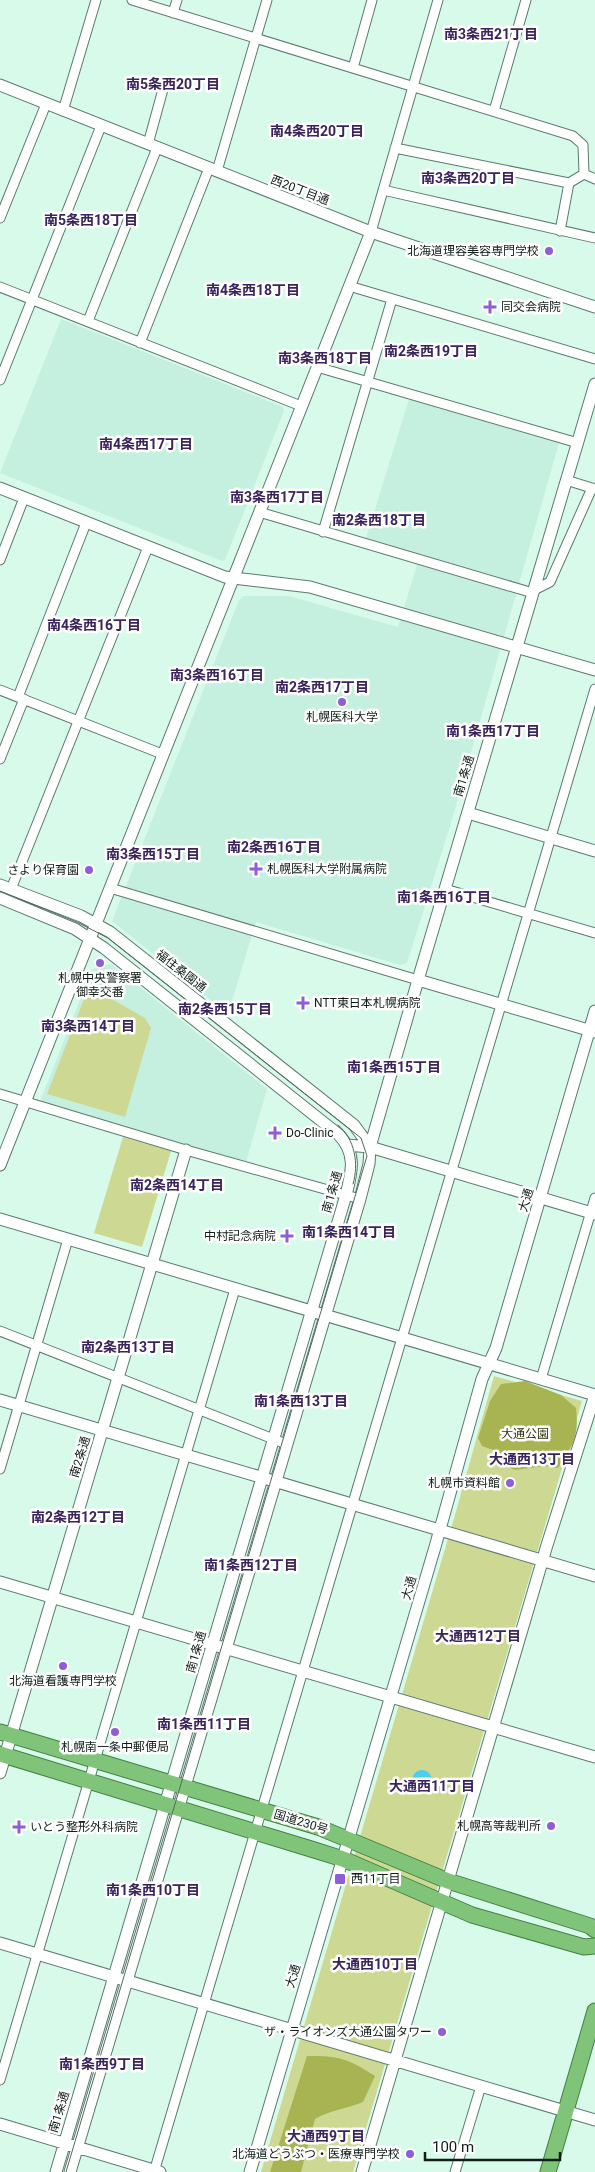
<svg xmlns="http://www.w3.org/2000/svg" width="595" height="2172" viewBox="0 0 595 2172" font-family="Roboto,'Noto Sans JP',sans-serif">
<rect width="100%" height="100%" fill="#d8faeb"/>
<path fill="#c5f0df" d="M 61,319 L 283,407 L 284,411 L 225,560 L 222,561 L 0,473 Z
M 409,399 L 559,443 L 451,823 L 407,963 L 400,965 L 256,922 L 228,1014 L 112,921 L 239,600 L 244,596 L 289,596 L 398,627 L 420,555 L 366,538 Z
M 111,964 L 267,1089 L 246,1162 L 43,1102 L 41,1099 L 92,969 Z"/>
<path fill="#cdd893" d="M 89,986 L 145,1018 L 151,1028 L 125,1117 L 47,1094 Z
M 123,1137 L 171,1151 L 142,1247 L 94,1233 Z
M 494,1376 L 582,1401 L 353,2172 L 261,2172 L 455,1515 Z"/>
<path fill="#a7b451" d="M 525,1381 L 561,1395 L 576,1408 C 579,1436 574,1444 558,1468 L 545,1466 L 515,1470 L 500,1464 L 496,1451 L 482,1446 L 478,1438 L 490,1401 L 501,1384 Z
M 307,2056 C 339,2056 347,2058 375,2076 L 363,2102 C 347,2109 330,2110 315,2119 L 301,2172 L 270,2172 Z"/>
<path fill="#48cff4" d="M412 1780a10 10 0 1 1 20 0a10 10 0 1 1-20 0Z"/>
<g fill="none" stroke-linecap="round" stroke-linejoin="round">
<defs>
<path id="minor" d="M 132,0 L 573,136 L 583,145 L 584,174 L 595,179
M 173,13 L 177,0
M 353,68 L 372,0
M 63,111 L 96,0
M 494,111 L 526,0
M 148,144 L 165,82
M 395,148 L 569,183 L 584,174
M 217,171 L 267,0
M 383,190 L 595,238
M 0,218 L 46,104
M 560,231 L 569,183
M 371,232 L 438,0
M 349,286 L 595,359
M 0,287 L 301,406
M 88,321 L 157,148
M 140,343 L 209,168
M 317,367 L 578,443
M 0,380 L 101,126
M 566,480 L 595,489
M 259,512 L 533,593
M 323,532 L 392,299
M 0,560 L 24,498
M 534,590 L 550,582 L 592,488
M 0,690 L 162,754
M 18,697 L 86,523
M 0,759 L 24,699
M 110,888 L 418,980
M 11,889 L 148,547
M 445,889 L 595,933
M 0,1094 L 186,1150 L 360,1199
M 0,1331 L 286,1444
M 541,1379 L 595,1198
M 0,1469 L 68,1239
M 0,2080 L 235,1289
M 154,2172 L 595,689
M 455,2172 L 481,2086"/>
<path id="tertiary" d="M 0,85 L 371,232 L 595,307
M 0,488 L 225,577 L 310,587 L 595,670
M 468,813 L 595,851
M 0,885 L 81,916 L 110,932 L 354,1125 L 370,1147
M 0,898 L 75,929 L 104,948 L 338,1134 C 357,1153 352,1172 346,1195 L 56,2172
M 418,980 L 595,1032
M 347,1145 L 370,1147 L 595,1214
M 0,1165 L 371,232
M 0,1219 L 595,1395
M 0,1400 L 595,1576
M 0,1582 L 595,1757
M 0,1773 L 186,1150
M 0,1943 L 595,2120
M 0,2124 L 160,2172
M 70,2172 L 360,1199 L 369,1164 L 370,1147 L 418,980 L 595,384
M 250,2172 L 435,1547 L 482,1379 L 496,1348 L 595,1011
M 362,2172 L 547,1545 L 595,1395"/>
<path id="trunk" d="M 0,1732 L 318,1827 L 448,1881 L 590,1926 L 595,1930
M 0,1754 L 311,1849 L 343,1859 L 472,1915 L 584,1947 L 595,1946
M 548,2172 L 595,2011"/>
</defs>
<use href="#minor" stroke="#5b7a6e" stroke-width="11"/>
<use href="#tertiary" stroke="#5b7a6e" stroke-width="13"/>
<use href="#trunk" stroke="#448042" stroke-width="17"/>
<use href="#minor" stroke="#fff" stroke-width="9"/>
<use href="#tertiary" stroke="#fff" stroke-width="11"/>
<use href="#trunk" stroke="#80c47a" stroke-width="15"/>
<path stroke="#546960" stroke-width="1" d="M 0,891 L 77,922 L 108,938 L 352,1131 L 361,1138 L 367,1156 L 66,2172
M 338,1125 C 355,1139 359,1164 353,1184"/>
</g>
<g fill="#8d5ed8" stroke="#fefefe" stroke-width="2">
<circle cx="549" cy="251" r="5"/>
<path d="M487.5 299.5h5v5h5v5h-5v5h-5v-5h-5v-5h5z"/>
<circle cx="342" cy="702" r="5"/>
<path d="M253.5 861.5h5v5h5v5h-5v5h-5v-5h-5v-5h5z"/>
<circle cx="89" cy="870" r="5"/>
<circle cx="100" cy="963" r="5"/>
<path d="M300.5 995.5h5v5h5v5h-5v5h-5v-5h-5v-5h5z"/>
<path d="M272.5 1125.5h5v5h5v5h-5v5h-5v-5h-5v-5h5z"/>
<path d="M284.5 1228.5h5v5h5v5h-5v5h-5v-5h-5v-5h5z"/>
<circle cx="510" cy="1483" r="5"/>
<circle cx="63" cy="1666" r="5"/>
<circle cx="115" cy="1732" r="5"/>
<circle cx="551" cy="1826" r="5"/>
<path d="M16.5 1819.5h5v5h5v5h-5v5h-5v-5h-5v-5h5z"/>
<rect x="334" y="1873" width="12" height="12" rx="2.5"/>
<circle cx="442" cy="2032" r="5"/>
<circle cx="410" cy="2154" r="5"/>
</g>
<g text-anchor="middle" stroke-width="5" stroke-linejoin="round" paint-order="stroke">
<g font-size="12" fill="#101d18" stroke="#fefefe">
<text transform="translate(300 190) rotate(21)" y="4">西20丁目通</text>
<text transform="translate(464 776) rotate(-73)" y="4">南1条通</text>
<text transform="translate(181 971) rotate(38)" y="4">福住桑園通</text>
<text transform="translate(332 1192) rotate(-74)" y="4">南1条通</text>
<text transform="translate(526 1200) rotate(-73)" y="4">大通</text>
<text transform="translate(80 1457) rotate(-73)" y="4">南2条通</text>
<text transform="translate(409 1588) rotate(-74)" y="4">大通</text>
<text transform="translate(196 1652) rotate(-74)" y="4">南1条通</text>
<text transform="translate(301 1822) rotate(17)" y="4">国道230号</text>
<text transform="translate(293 1976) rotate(-73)" y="4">大通</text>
<text transform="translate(59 2112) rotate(-73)" y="4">南1条通</text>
</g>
<g font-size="12" fill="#101d18" stroke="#fefefe" text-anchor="end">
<text x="539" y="255">北海道理容美容専門学校</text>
<text x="501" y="311" text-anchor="start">同交会病院</text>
<text x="342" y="721" text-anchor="middle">札幌医科大学</text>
<text x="267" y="873" text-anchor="start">札幌医科大学附属病院</text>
<text x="79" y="874">さより保育園</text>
<text x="100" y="982" text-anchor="middle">札幌中央警察署<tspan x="100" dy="14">御幸交番</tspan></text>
<text x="314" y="1007" text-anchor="start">NTT東日本札幌病院</text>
<text x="286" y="1137" text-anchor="start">Do-Clinic</text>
<text x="276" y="1240">中村記念病院</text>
<text x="500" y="1487">札幌市資料館</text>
<text x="63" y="1685" text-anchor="middle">北海道看護専門学校</text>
<text x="115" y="1751" text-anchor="middle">札幌南一条中郵便局</text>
<text x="541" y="1830">札幌高等裁判所</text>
<text x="30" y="1831" text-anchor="start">いとう整形外科病院</text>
<text x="351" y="1883" text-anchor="start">西11丁目</text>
<text x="432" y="2036">ザ・ライオンズ大通公園タワー</text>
<text x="400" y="2158">北海道どうぶつ・医療専門学校</text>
</g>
<g font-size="12" fill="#32370d" stroke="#fefefe">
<text x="525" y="1438">大通公園</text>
</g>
<g font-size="14" font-weight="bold" fill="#3a245e" stroke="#fefefe">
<text x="491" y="39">南3条西21丁目</text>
<text x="173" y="89">南5条西20丁目</text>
<text x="317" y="136">南4条西20丁目</text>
<text x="468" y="183">南3条西20丁目</text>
<text x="91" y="225">南5条西18丁目</text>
<text x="253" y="295">南4条西18丁目</text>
<text x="431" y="356">南2条西19丁目</text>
<text x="325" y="363">南3条西18丁目</text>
<text x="146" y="449">南4条西17丁目</text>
<text x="277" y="502">南3条西17丁目</text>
<text x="379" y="525">南2条西18丁目</text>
<text x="94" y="630">南4条西16丁目</text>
<text x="217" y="680">南3条西16丁目</text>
<text x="322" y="692">南2条西17丁目</text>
<text x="493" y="736">南1条西17丁目</text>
<text x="274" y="852">南2条西16丁目</text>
<text x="153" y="859">南3条西15丁目</text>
<text x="444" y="902">南1条西16丁目</text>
<text x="225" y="1014">南2条西15丁目</text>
<text x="88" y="1031">南3条西14丁目</text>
<text x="394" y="1072">南1条西15丁目</text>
<text x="177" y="1190">南2条西14丁目</text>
<text x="349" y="1237">南1条西14丁目</text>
<text x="128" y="1352">南2条西13丁目</text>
<text x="301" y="1406">南1条西13丁目</text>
<text x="532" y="1464">大通西13丁目</text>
<text x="78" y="1522">南2条西12丁目</text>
<text x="251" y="1570">南1条西12丁目</text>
<text x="478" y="1641">大通西12丁目</text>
<text x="204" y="1729">南1条西11丁目</text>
<text x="432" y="1791">大通西11丁目</text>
<text x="153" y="1895">南1条西10丁目</text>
<text x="375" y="1969">大通西10丁目</text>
<text x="102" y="2069">南1条西9丁目</text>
<text x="326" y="2141">大通西9丁目</text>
</g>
</g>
<path d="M425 2152v8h135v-8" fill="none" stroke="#101d18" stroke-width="2.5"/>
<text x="432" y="2152" font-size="15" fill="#101d18" stroke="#fefefe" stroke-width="4" paint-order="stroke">100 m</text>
</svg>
